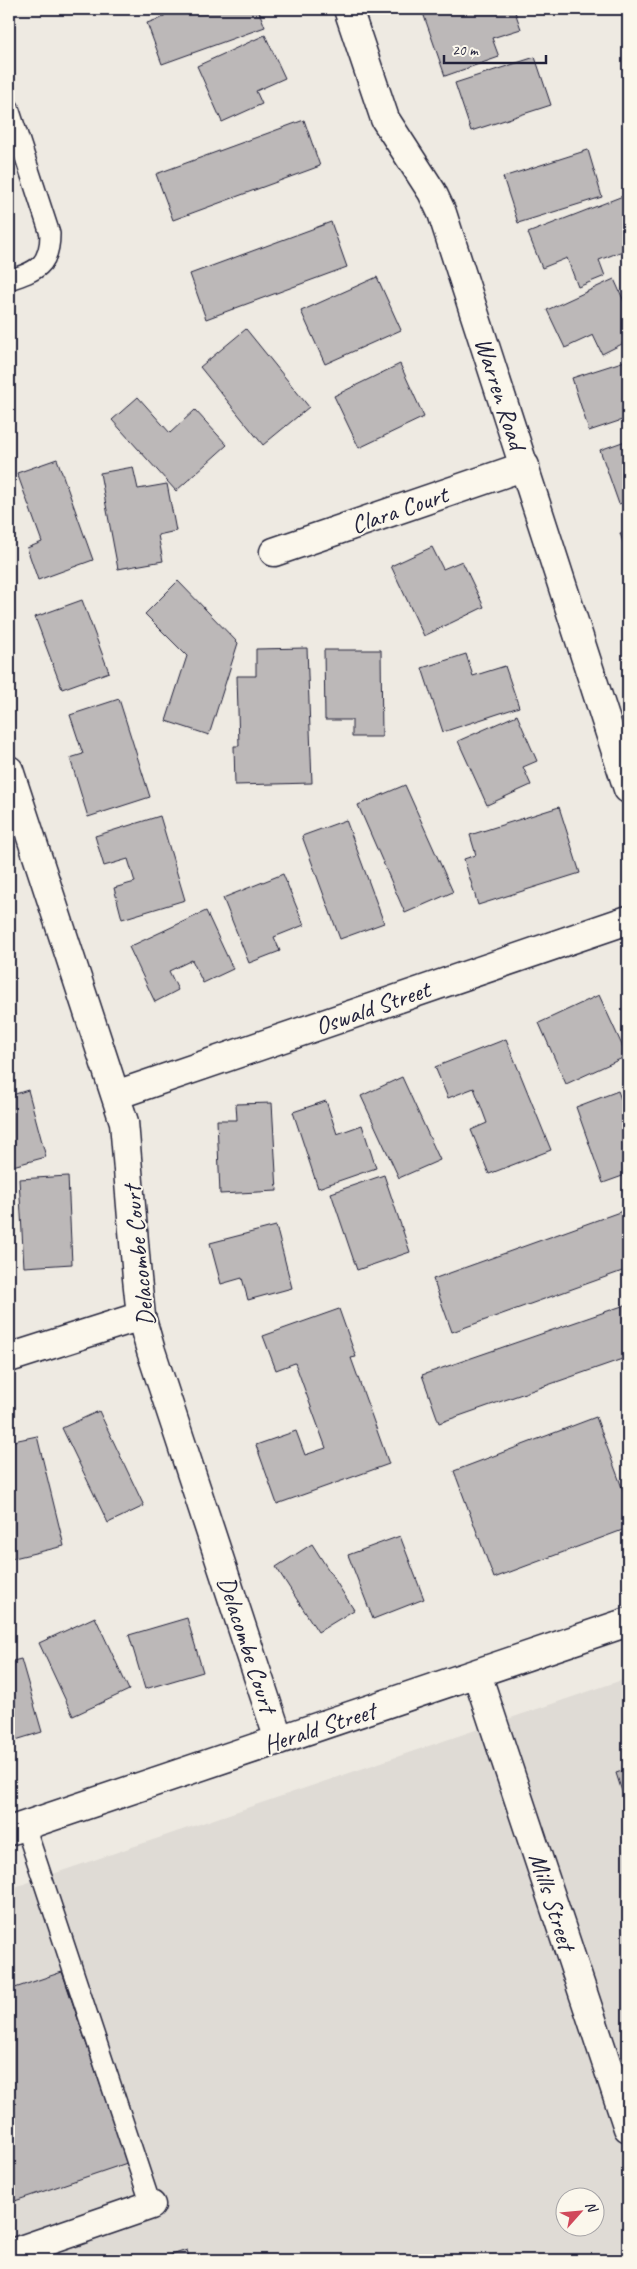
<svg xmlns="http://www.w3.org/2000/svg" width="637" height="2269" viewBox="0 0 637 2269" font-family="Caveat,sans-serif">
<rect width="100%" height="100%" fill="#eeeae2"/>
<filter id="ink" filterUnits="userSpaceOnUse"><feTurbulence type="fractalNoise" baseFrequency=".02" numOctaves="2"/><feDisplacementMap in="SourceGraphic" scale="10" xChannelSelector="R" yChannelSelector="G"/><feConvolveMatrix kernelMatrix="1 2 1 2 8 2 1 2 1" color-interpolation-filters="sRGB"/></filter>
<g filter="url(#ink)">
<path fill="#dfdbd5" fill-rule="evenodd" d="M 628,1678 L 628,2260 L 9,2260 L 9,1889 ZM 564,2196 L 594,2196 L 594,2226 L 564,2226 Z"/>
<path fill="#bcb8b8" stroke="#22223b" d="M 161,9 L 258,9 L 265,27 L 162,64 L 147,23 L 164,17 Z
M 425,9 L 514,9 L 521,29 L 492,38 L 499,57 L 445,76 L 422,10 Z
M 265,35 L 285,78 L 256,91 L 262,104 L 222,122 L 197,66 Z
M 535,57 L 551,105 L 471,131 L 455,83 Z
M 304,120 L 320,166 L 173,220 L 156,174 Z
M 588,150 L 602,197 L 518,223 L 503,177 Z
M 628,194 L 628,249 L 599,260 L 605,276 L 578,287 L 567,258 L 542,268 L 528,233 Z
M 331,222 L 347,267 L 206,319 L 190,274 Z
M 377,277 L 401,330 L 325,364 L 301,311 Z
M 614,279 L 628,310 L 628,341 L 602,354 L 593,335 L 565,348 L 547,310 Z
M 246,329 L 309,407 L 263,445 L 200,367 Z
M 628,360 L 628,418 L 589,431 L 572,378 Z
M 400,364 L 424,417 L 359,448 L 334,396 Z
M 138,397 L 170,433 L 195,410 L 227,445 L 176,491 L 112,420 Z
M 628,440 L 628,501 L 619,504 L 600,450 Z
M 57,459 L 93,560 L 38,580 L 27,548 L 42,542 L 17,473 Z
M 133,467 L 138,489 L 167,484 L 176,531 L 158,535 L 163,561 L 118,569 L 100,473 Z
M 628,530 L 628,558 L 620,533 Z
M 432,547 L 443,569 L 462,561 L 484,607 L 424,636 L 391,566 Z
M 178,581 L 238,643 L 209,735 L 166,721 L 187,656 L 145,614 Z
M 82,600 L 109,672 L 62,689 L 35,617 Z
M 307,648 L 312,783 L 235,785 L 234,746 L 239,746 L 237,676 L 256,676 L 256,649 Z
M 324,650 L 381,650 L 382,737 L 352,737 L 352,720 L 325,720 Z
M 466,654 L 473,676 L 505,666 L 519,707 L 443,732 L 422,668 Z
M 119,699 L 150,797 L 88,817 L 70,758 L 83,754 L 70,715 Z
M 517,715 L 537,761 L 523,767 L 531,785 L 487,805 L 458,741 Z
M 405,785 L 453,892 L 405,913 L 358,805 Z
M 559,807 L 580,873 L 478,905 L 464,859 L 476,855 L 470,835 Z
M 160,816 L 185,900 L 122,919 L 114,888 L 135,882 L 128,859 L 104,866 L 95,836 Z
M 346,820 L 384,923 L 340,939 L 302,836 Z
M 283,874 L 304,925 L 274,937 L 280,951 L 249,963 L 223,898 Z
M 206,911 L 233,969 L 203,983 L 192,960 L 169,971 L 178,990 L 155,1002 L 129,947 Z
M 599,995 L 627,1056 L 566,1084 L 539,1023 Z
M 506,1039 L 551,1150 L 489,1174 L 471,1130 L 487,1123 L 474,1088 L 448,1098 L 435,1067 Z
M 402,1077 L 440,1160 L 399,1178 L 361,1096 Z
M 28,1090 L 46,1157 L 9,1167 L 9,1096 Z
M 618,1091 L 628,1118 L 628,1174 L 603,1183 L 576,1107 Z
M 326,1101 L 337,1134 L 362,1125 L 376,1168 L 318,1188 L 293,1112 Z
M 272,1103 L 277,1191 L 220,1194 L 217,1120 L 237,1120 L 236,1104 Z
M 384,1175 L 410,1252 L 357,1270 L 331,1193 Z
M 68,1176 L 72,1264 L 24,1267 L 19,1179 Z
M 628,1209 L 628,1269 L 452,1332 L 433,1279 Z
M 276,1226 L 292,1288 L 248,1300 L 242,1278 L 221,1284 L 210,1243 Z
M 628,1304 L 628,1357 L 439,1423 L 422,1375 Z
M 339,1309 L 356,1357 L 351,1358 L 389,1464 L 277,1504 L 256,1445 L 296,1431 L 305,1455 L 326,1448 L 295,1363 L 276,1370 L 263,1336 Z
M 99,1411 L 144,1506 L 108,1523 L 62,1428 Z
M 596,1417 L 628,1504 L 628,1528 L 494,1578 L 454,1471 Z
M 37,1436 L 64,1546 L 10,1559 L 9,1442 Z
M 400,1536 L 424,1599 L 373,1619 L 348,1555 Z
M 312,1544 L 354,1610 L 318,1632 L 276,1567 Z
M 95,1617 L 129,1690 L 73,1716 L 39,1643 Z
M 187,1618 L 203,1672 L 145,1689 L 129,1635 Z
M 21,1659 L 42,1732 L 9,1742 L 9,1662 Z
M 628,1769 L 628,1810 L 616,1773 Z
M 62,1972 L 127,2163 L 9,2203 L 9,1990 Z
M 187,2250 L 190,2260 L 156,2260 Z"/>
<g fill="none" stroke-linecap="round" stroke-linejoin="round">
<defs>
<path id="lane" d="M 9,108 L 50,234 C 50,266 36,271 9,280
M 25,1826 L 151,2205"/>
<path id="street" d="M 348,9 L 385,119 L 432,192 L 442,213 L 628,789
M 274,552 L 525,466
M 9,770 L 124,1122 L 137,1278 L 141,1316 L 151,1351 L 279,1740
M 116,1095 L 628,920
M 9,1358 L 141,1316
M 477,1674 L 628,2128
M 9,1831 L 628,1622
M 9,2254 L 151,2205"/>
</defs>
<use href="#lane" stroke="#22223b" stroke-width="22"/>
<use href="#street" stroke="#22223b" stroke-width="31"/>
<use href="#lane" stroke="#fbf7ec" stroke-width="19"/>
<use href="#street" stroke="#fbf7ec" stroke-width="28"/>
</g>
</g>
<g text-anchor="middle" stroke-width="4" stroke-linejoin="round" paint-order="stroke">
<g font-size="25" fill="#22223b" stroke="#fbf7ec">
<text transform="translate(501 393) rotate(72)" y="9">Warren Road</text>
<text transform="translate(399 509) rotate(-19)" y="9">Clara Court</text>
<text transform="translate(372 1007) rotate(-19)" y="9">Oswald Street</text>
<text transform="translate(138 1256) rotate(-96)" y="9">Delacombe Court</text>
<text transform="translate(248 1644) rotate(72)" y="9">Delacombe Court</text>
<text transform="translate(319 1727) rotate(-18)" y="9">Herald Street</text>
<text transform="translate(553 1901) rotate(72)" y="9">Mills Street</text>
</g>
</g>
<rect width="637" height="2269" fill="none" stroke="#fbf7ec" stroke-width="30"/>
<rect x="15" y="15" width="607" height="2239" fill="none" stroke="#22223b" stroke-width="2" filter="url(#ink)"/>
<g transform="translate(580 2212) rotate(63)"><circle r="24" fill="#fbf7ec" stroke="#a4a2a5"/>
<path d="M0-4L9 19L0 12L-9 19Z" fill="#d1495b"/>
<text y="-8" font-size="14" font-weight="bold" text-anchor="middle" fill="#22223b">N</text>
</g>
<path d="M444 55v8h102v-8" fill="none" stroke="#22223b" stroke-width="2.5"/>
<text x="452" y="55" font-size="15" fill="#22223b" stroke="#fbf7ec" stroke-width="4" paint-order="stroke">20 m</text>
</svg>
